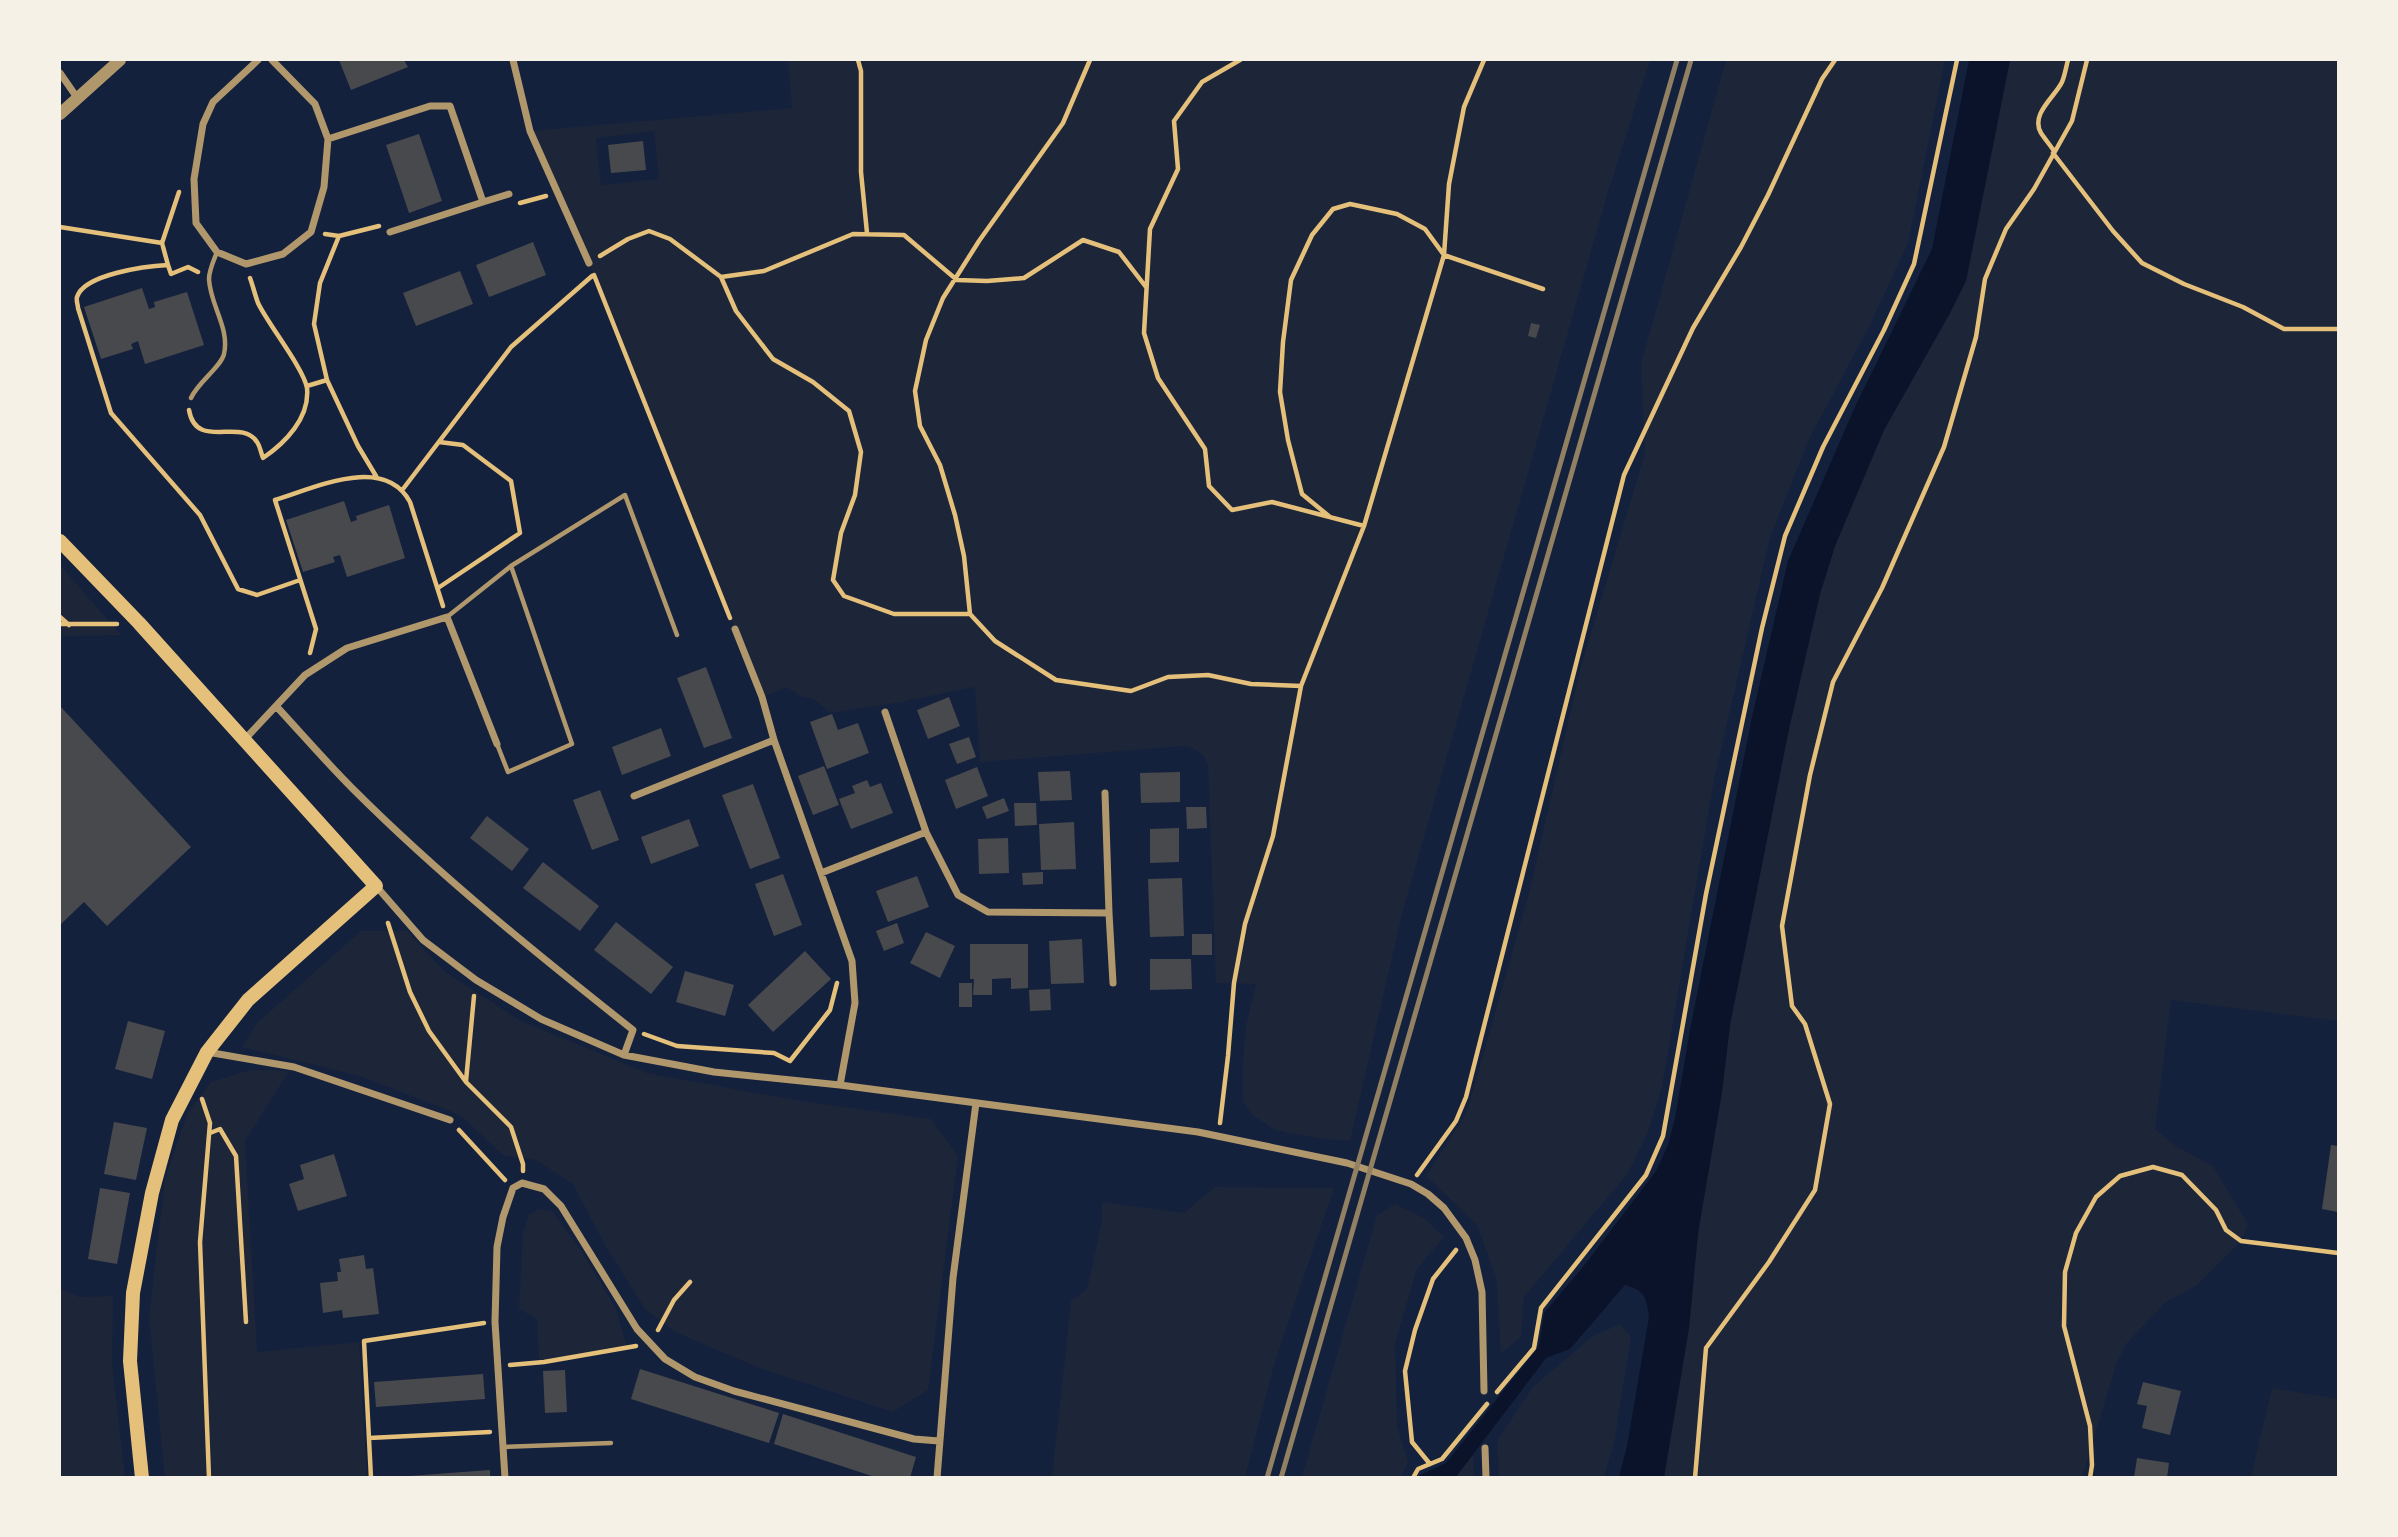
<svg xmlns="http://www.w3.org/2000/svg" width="2398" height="1537" viewBox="0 0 2398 1537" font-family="Quicksand,sans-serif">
<rect width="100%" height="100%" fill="#14213d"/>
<path fill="#1d2539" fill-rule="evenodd" d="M 788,60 L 1650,60 L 1608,192 L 1402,914 L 1350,1141 L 1324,1139 L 1275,1130 L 1252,1115 L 1243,1102 L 1243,1064 L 1246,1025 L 1256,984 L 1216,983 L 1208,766 C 1204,754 1197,748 1184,746 L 980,762 L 975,687 L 896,703 L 830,713 L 814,699 L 800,696 L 787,687 L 762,697 L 585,253 L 530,131 L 792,108 ZM 654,131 L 659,179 L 601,185 L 596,138 Z
M 1726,60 L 1945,60 L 1908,243 L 1869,327 L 1809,439 L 1770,537 L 1714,780 L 1662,1087 L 1648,1132 L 1628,1173 L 1524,1297 L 1521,1337 L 1501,1353 L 1496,1277 L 1477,1225 L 1426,1176 L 1467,1112 L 1529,893 L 1581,667 L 1645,453 L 1641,364 Z
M 2010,60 L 2338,60 L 2338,1021 L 2171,1000 L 2155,1129 L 2177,1147 L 2213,1166 L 2248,1224 L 2241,1241 L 2197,1285 L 2166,1302 L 2126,1344 L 2117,1362 L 2082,1477 L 1664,1478 L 1689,1328 L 1698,1233 L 1722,1092 L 1730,1025 L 1789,729 L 1820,594 L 1835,546 L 1884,430 L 1950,313 L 1966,281 Z
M 60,565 L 121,635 L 60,636 Z
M 361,931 L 407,931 L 444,971 L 519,1020 L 647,1073 L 800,1101 L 931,1119 L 958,1156 L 928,1390 L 893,1412 L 757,1367 L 677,1333 L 645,1309 L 605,1245 L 573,1184 L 536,1160 L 503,1155 L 460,1115 L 363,1077 L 242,1047 L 257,1023 Z
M 250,1070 L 289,1071 L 245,1141 L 257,1352 L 359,1342 L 367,1477 L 165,1478 L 149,1317 L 165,1178 L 188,1112 L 211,1082 Z
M 1215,1187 L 1334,1188 L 1275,1361 L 1245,1477 L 1052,1477 L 1071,1301 L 1087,1289 L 1102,1221 L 1102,1202 L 1184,1213 Z
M 1395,1204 L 1424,1218 L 1444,1237 L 1417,1269 L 1395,1343 L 1397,1426 L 1408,1462 L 1401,1477 L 1302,1477 L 1377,1215 Z
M 540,1209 L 552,1211 L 580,1249 L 615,1307 L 627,1346 L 539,1361 L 537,1320 L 519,1308 L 523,1234 L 529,1214 Z
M 60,1288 L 79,1297 L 113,1296 L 112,1363 L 125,1477 L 60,1477 Z
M 1620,1324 L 1631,1337 L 1614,1444 L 1604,1477 L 1499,1477 L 1497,1441 L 1533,1387 L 1593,1336 Z
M 2272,1388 L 2338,1399 L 2338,1477 L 2251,1477 Z
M 1473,1454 L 1474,1477 L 1456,1478 L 1457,1474 Z"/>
<path fill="#0b132b" d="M 1969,60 L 2010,60 L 1966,281 L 1950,313 L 1884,430 L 1835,546 L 1820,594 L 1789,729 L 1730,1025 L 1722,1092 L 1698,1233 L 1689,1328 L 1664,1477 L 1619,1477 L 1627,1446 L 1649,1317 C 1647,1298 1644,1290 1625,1285 L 1570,1349 L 1546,1358 L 1456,1477 L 1419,1477 L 1420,1475 L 1446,1463 L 1539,1346 L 1544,1313 L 1583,1267 L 1656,1171 L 1668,1145 L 1675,1118 L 1690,1030 L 1752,717 L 1788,561 L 1854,409 L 1932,249 Z"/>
<path fill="#48494c" d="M 339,60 L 404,60 L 408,67 L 351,90 Z
M 419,134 L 442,201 L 409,213 L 386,145 Z
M 643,141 L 646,170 L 611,173 L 608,145 Z
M 533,242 L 546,275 L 489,297 L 476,265 Z
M 460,271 L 473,304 L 416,326 L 403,293 Z
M 142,288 L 149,309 L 155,307 L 154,302 L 187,292 L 204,345 L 145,364 L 138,341 L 131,344 L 133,349 L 101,359 L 84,307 Z
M 1531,323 L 1540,325 L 1536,338 L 1528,336 Z
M 344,501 L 351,522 L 357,520 L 356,516 L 389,505 L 405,558 L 347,577 L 340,555 L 333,557 L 335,562 L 303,572 L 286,520 Z
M 706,667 L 732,738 L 704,748 L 677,678 Z
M 949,697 L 960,726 L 928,739 L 917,710 Z
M 60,706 L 191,847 L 107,926 L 84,902 L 60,925 Z
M 832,714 L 838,730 L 858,723 L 869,753 L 827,769 L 810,722 Z
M 661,728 L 671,756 L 622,775 L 612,747 Z
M 969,737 L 976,757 L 957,764 L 949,744 Z
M 824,766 L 839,805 L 813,815 L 798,776 Z
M 977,767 L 988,796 L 956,809 L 945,780 Z
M 1070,771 L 1072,800 L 1040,801 L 1038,772 Z
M 1180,772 L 1180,802 L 1141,803 L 1140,773 Z
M 867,780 L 870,787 L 881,783 L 893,813 L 851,829 L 839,799 L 855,793 L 852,786 Z
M 753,784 L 780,858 L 750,869 L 722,795 Z
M 600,790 L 619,840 L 592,850 L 573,800 Z
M 1004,798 L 1009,811 L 987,819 L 982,807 Z
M 1014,803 L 1036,803 L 1037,825 L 1015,826 Z
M 1186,807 L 1206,807 L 1207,828 L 1187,829 Z
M 487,816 L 529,849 L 512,871 L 470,838 Z
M 689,819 L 699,846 L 651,864 L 641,837 Z
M 1074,822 L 1076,869 L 1041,870 L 1039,824 Z
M 1179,828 L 1179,862 L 1150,863 L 1150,829 Z
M 1008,838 L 1009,873 L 979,874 L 978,839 Z
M 543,862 L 599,906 L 580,931 L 523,888 Z
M 1043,872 L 1043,884 L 1023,885 L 1022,873 Z
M 783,874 L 802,925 L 774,936 L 755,884 Z
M 917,876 L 929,907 L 888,922 L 876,891 Z
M 1182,878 L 1184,936 L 1150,937 L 1148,879 Z
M 616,922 L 673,967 L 651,994 L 594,950 Z
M 897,923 L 904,943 L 884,951 L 876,931 Z
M 926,932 L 955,946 L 940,978 L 910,963 Z
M 1192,934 L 1212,934 L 1212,955 L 1192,955 Z
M 1082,939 L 1084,983 L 1051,984 L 1049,941 Z
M 970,944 L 1028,944 L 1028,988 L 1011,989 L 1011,978 L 992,979 L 992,995 L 973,995 L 974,979 L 970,979 Z
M 805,951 L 831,979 L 773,1032 L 748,1005 Z
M 1150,959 L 1191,959 L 1192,989 L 1150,990 Z
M 685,971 L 734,985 L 725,1016 L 676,1002 Z
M 959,983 L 972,983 L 972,1007 L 959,1007 Z
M 1050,989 L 1051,1010 L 1030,1011 L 1029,990 Z
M 128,1021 L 165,1031 L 152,1079 L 115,1069 Z
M 114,1122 L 147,1128 L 136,1180 L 104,1174 Z
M 2331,1145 L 2338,1146 L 2338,1212 L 2322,1209 Z
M 334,1154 L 347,1196 L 298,1211 L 289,1184 L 304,1179 L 300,1165 Z
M 100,1188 L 130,1193 L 117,1264 L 88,1259 Z
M 364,1255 L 366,1269 L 373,1268 L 379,1314 L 343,1318 L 342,1310 L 323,1313 L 320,1283 L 338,1281 L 337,1272 L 341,1272 L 339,1259 Z
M 640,1369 L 779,1413 L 769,1443 L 631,1399 Z
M 565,1370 L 567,1412 L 545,1413 L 543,1371 Z
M 483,1374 L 485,1399 L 376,1407 L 374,1382 Z
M 2143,1382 L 2181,1391 L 2170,1435 L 2142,1428 L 2147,1406 L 2137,1404 Z
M 783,1414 L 916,1457 L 910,1478 L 878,1478 L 774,1444 Z
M 2137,1458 L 2169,1463 L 2167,1478 L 2134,1478 Z
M 490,1470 L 490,1478 L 409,1478 L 409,1476 Z"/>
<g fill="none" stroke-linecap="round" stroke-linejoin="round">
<path stroke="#e5c07b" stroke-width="4.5" d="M 858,60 L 861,71 L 861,172 L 867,233
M 1090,60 L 1063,123 L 979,241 L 943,298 L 926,340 L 915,391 L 920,426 L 940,465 L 955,515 L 964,556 L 970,614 L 995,641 L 1056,680 L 1131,691 L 1168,677 L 1208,675 L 1251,684 L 1301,686
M 2054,151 C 2050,145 2045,139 2041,133 C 2030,114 2055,97 2062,82 C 2065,75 2066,67 2068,60
M 2053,153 L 2113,231 L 2142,263 L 2184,284 L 2243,307 L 2284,329 L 2338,329
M 520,203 L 546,196
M 60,227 L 162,243 L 179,192
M 325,234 L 339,236 L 320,283 L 314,324 L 327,380 L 358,446 L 376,476
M 339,236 L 379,226
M 162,243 L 168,265
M 600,256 L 628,239 L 649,231 L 670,239 L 721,277 L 736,311 L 773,359 L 813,382 L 849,411 L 861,452 L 855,495 L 841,533 L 833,580 L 844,596 L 894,614 L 970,614
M 198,272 L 188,267 L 171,274 L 168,265 C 147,266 84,274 77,297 C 76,301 78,305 78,308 L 111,413 L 200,515 L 238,589 L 257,595 L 300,580
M 594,275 L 730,618
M 721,277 L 764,271 L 853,234 L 904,235 L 957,280 L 987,281 L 1024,278 L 1083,240 L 1119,252 L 1146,287
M 307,386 L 327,380
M 189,410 C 196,451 241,417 257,442 C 260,446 261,453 263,458 C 285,443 310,418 307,388 C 304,369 268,324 258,303 C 255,295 253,286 250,278
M 403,489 L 511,347 L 592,276
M 1330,517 L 1302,494 L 1288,440 L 1280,392 L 1283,342 L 1291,280 L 1312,235 L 1333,209 L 1350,204 L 1397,214 L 1425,229 L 1444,255 L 1543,289
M 1364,526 L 1444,255 L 1449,184 L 1464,107 L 1484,60
M 438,588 L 520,533 L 511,481 L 463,445 L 439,442
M 60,617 L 69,625
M 60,624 L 117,624
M 310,653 L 316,629 L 275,500 C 315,488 384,454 410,502 L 443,606
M 388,923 L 410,992 L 429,1031 L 466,1082 L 511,1127 L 523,1164 L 523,1171
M 644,1034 L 677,1046 L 774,1053 L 790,1061 L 830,1010 L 837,983
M 466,1081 L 474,996
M 202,1099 L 210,1123 L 200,1242 L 209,1478
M 1220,1123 L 1228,1056 L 1234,983 L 1245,924 L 1273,836 L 1301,686 L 1364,526 L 1272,502 L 1232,510 L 1209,486 L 1205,449 L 1158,378 L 1144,333 L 1150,229 L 1178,169 L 1174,121 L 1202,82 L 1240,60
M 459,1130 L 505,1180
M 210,1133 L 220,1129 L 236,1156 L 246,1322
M 1417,1175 L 1456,1121 L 1466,1097 L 1624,475 L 1693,328 L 1741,247 L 1768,195 L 1822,79 L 1835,60
M 658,1330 L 674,1300 L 690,1282
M 510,1365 L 544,1362 L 636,1346
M 1497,1392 L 1534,1348 L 1541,1308 L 1646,1175 L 1663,1136 L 1706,894 L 1762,628 L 1785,536 L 1823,447 L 1884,330 L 1914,264 L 1957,60
M 369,1438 L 490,1432
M 1430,1464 L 1412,1442 L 1405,1371 L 1415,1330 L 1433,1279 L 1456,1250
M 371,1478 L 364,1341 L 484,1323
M 1413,1478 L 1418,1469 L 1442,1459 L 1487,1404
M 1695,1478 L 1706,1348 L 1769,1262 L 1815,1190 L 1830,1104 L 1805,1024 L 1792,1006 L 1782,926 L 1810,775 L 1833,682 L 1882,588 L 1944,447 L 1976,337 L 1985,279 L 2006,229 L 2034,189 L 2072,121 L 2087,60
M 2090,1478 L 2092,1465 L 2090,1426 L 2064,1326 L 2065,1272 L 2076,1233 L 2096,1197 L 2120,1176 L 2153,1167 L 2182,1175 L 2216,1210 L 2226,1230 L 2241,1241 L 2338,1253"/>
<path stroke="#b1986c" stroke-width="4.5" d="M 191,398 C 198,382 221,367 224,354 C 230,328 210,305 209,279 C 209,270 214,260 217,252
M 447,617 L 511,566 L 625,495 L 677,635
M 497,744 L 508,772 L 572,744 L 511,566
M 504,1447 L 611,1443"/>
<path stroke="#b1986c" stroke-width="7" d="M 258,60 L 213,102 L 203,124 L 194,179 L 196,223 L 217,252 L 246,264 L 283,254 L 311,232 L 324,187 L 328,139 L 315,104 L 272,60
M 513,60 L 530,131 L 589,263
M 60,73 L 78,99
M 328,139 L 430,106 L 450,106 L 483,202 L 390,232
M 483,202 L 509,194
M 735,629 L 762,697 L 774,740 L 852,961 L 855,1003 L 840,1085
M 276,706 C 302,734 326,762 353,789 C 440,876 537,954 633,1030 L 624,1055
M 885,712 L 926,832 L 958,895 L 988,912 L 1109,913 L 1113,983
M 245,739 L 305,675 L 347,648 L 447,617 L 497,744
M 1105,793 L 1109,913
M 634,796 L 774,740
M 821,873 L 926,832
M 376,886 L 423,940 L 476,980 L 541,1019 L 624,1055 L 714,1072 L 840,1085 L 1198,1132 L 1347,1163 L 1411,1184 L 1428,1194 L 1444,1208 L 1466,1238 L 1475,1260 L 1482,1292 L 1484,1391
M 207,1052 L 294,1067 L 450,1120
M 1485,1448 L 1486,1478
M 505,1478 L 495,1322 L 497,1247 L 503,1217 L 513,1188 L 522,1183 L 544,1189 L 561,1206 L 637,1329 L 665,1359 L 695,1377 L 734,1391 L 914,1439 L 939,1441
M 937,1478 L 953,1278 L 976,1103"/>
<path stroke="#b1986c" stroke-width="12" d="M 60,114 L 120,60"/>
<path stroke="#e5c07b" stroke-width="14" d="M 60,541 L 139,623 L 376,886 L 248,1000 L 207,1052 L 172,1120 L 152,1193 L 133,1293 L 130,1361 L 142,1478"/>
<path stroke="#918062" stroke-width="5" d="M 1267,1478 L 1677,60
M 1281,1478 L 1691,60"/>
</g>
<rect width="2398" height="1537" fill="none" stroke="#f6f1e7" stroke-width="122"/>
</svg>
